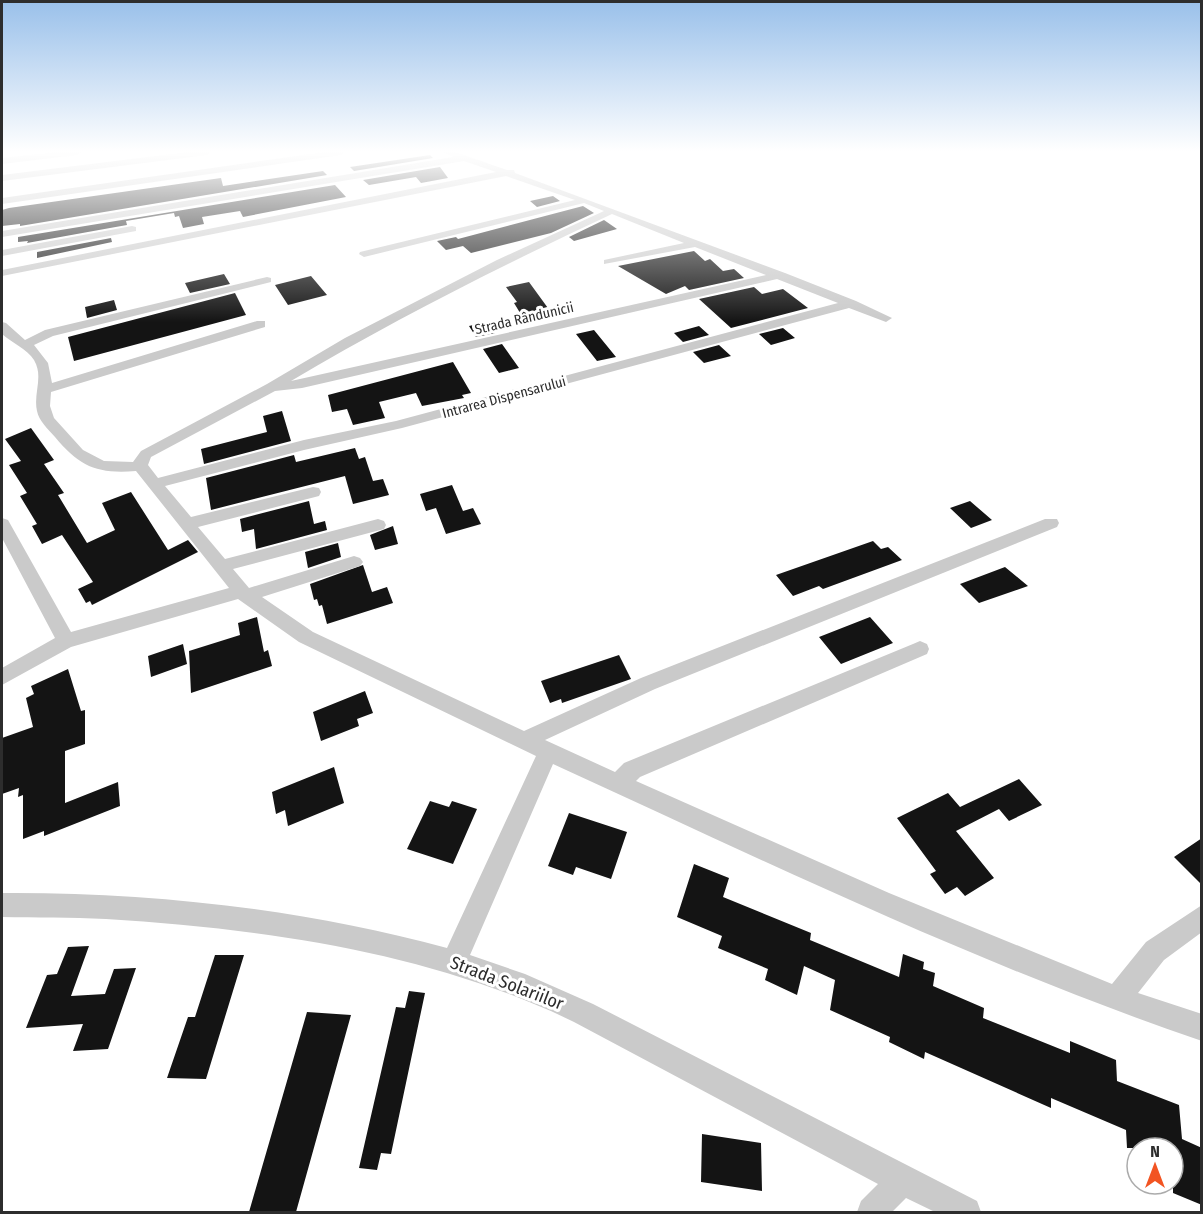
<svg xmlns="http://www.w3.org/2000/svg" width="1203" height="1214" viewBox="0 0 1203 1214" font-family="'Fira Sans Condensed',sans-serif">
<rect width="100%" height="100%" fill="#fff"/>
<path fill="#141414" d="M 430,155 L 433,158 L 354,171 L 350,167 Z
M 440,167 L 448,178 L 421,183 L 416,177 L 369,185 L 363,180 Z
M 323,171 L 327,175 L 20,226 L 20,224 L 2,226 L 2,210 L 9,208 L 221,178 L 223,186 Z
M 335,185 L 346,197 L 243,217 L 240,211 L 202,217 L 204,224 L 183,228 L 179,216 L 175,217 L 174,213 L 126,221 L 127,225 L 110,228 L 27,243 L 28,241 L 18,242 L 18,237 Z
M 553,196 L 560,201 L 537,207 L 530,201 Z
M 583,206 L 594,213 L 551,233 L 471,253 L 463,246 L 446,250 L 437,241 L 456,237 L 458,239 Z
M 604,220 L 617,229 L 574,241 L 569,237 Z
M 111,238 L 112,242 L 37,258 L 37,252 Z
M 694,251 L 705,261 L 710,259 L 723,271 L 734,269 L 744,278 L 689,290 L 685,286 L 666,294 L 618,266 Z
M 224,274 L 230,284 L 190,293 L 185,283 Z
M 311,276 L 327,295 L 288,305 L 275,285 Z
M 529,282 L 553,315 L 525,321 L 514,303 L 517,302 L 506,287 Z
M 754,287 L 762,294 L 783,289 L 808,308 L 731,328 L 699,299 Z
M 235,293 L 246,315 L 74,361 L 68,337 Z
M 114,300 L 117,310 L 87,318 L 85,307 Z
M 487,322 L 495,333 L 476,337 L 469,326 Z
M 699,326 L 709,335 L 683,342 L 674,333 Z
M 783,328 L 795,338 L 771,345 L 759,334 Z
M 594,330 L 616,357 L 597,361 L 576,334 Z
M 502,344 L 519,368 L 499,373 L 483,349 Z
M 719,345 L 731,356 L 704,363 L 693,352 Z
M 453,362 L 471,393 L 462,395 L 464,398 L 422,406 L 416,393 L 379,402 L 385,418 L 353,425 L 347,409 L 332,412 L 328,395 Z
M 282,411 L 291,441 L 204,464 L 201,449 L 267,432 L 263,416 Z
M 31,428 L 54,460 L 44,464 L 64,493 L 58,495 L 87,543 L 115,530 L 102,503 L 131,492 L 168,550 L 188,540 L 198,552 L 92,605 L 90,601 L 86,603 L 78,589 L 93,582 L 62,535 L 42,544 L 32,526 L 37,524 L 20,496 L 27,493 L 9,465 L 21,461 L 5,439 Z
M 355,448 L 359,459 L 365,457 L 373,481 L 383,479 L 389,495 L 353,504 L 345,476 L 211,510 L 206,478 L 294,455 L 296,462 Z
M 452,485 L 463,511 L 473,508 L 481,524 L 446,534 L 436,508 L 426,511 L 420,494 Z
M 309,501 L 314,524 L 325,521 L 327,530 L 256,549 L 254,529 L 242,532 L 240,519 Z
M 970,501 L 992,520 L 971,528 L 950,508 Z
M 393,526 L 398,544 L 375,550 L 370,535 Z
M 873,541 L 881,549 L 888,547 L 902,560 L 823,589 L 819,586 L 793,596 L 776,575 Z
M 338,543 L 341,557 L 308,568 L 305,552 Z
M 363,565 L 372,592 L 387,587 L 393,603 L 327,624 L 322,605 L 319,606 L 317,599 L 314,600 L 310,584 Z
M 1005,567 L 1028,586 L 979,603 L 960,584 Z
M 257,617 L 264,652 L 268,650 L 272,666 L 191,693 L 189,651 L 240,635 L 238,623 Z
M 870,617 L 893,643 L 841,664 L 819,637 Z
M 183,644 L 187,664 L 151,677 L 148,656 Z
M 619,655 L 631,679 L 562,703 L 561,699 L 550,703 L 541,681 Z
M 68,669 L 81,711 L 85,710 L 85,744 L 65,751 L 65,803 L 118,782 L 120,806 L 44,836 L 44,831 L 23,839 L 23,795 L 18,797 L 19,788 L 2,794 L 2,738 L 33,727 L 26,698 L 34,694 L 31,686 Z
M 365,691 L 373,713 L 357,719 L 359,726 L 321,741 L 313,712 Z
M 334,767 L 344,803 L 288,826 L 285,810 L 276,814 L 272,792 Z
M 1019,779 L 1042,805 L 1009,821 L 999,809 L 956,831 L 994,878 L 965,896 L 957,887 L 945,894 L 930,874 L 936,871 L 897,818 L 948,793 L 960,807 Z
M 430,801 L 449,807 L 452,801 L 477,809 L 453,864 L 407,849 Z
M 569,813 L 627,832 L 611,879 L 576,867 L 573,875 L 548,866 Z
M 1202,838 L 1202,885 L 1174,857 Z
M 694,864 L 729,878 L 723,897 L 811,933 L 810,940 L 899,977 L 903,954 L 924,962 L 923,969 L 935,973 L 933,986 L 984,1008 L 983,1018 L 1070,1053 L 1070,1041 L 1116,1060 L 1117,1081 L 1179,1105 L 1182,1139 L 1202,1148 L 1202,1205 L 1173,1193 L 1173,1148 L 1127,1148 L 1126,1130 L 1051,1098 L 1051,1108 L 925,1052 L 924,1059 L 889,1042 L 890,1037 L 830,1010 L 835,980 L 804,966 L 797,995 L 765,980 L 768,969 L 718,948 L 722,936 L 677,917 Z
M 89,946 L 71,996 L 105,994 L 114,969 L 136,968 L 108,1049 L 73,1051 L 83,1024 L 26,1028 L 47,975 L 57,974 L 68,947 Z
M 215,955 L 244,955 L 206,1079 L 167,1078 L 188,1017 L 195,1017 Z
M 409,991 L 425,993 L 391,1154 L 381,1153 L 377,1170 L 359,1168 L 396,1007 L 405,1008 Z
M 307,1012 L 351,1015 L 296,1212 L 249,1212 Z
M 702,1134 L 761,1143 L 762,1191 L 701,1182 Z"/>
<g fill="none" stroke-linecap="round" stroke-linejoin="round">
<path fill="#cacaca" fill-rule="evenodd" d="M 57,152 L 81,152 L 77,155 L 2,164 L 2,158 Z
M 188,152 L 211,152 L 207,155 L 2,181 L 2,175 Z
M 325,152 L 345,152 L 341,155 L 2,204 L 2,198 Z
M 443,152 L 455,152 L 507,170 L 514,170 L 515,173 L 785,273 L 856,301 L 892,318 L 886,322 L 849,308 L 402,428 L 304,450 L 165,486 L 191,517 L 313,487 L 319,488 L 321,492 L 319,496 L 198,527 L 225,559 L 378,519 L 384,521 L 386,525 L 384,529 L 233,569 L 249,588 L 354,556 L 360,558 L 363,562 L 360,566 L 262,597 L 313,632 L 524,731 L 641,678 L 1045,519 L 1057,519 L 1059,523 L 1057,527 L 655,689 L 545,740 L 615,772 L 624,763 L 913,644 L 920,641 L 927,644 L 929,649 L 927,654 L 640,777 L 636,781 L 889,893 L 1112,984 L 1146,942 L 1202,905 L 1202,932 L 1164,960 L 1138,993 L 1202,1014 L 1202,1041 C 979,965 767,862 553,764 L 470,955 L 525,974 L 593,1004 L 977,1201 L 981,1212 L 935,1212 L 906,1198 L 892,1212 L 857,1212 L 861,1201 L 878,1184 L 574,1022 C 430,952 265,929 106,919 C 71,917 36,918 2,917 L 2,893 C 151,892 303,909 447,948 L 536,756 L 299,642 L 238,599 L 71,647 L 2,685 L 2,668 L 55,638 L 2,538 L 2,518 L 8,520 L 71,632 L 229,588 L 136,471 C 97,474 80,467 55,437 C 48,429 39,421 37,411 C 33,393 44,377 34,360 C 27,349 12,343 2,334 L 2,322 L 6,323 L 25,340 L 45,330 L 267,277 L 271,278 L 271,282 L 53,336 L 34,345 L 48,363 L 52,383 L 257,321 L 265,321 L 265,327 L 51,392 L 50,406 L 54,418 L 83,450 L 104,461 L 133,462 L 141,451 L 267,384 L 345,338 L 497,260 L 604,211 L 584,203 L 364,257 L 359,254 L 360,252 L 575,200 L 506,176 L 2,276 L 2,270 L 496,172 L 464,161 L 2,237 L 2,231 L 453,157 ZM 612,214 L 684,243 L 604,260 L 604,264 L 695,247 L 766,275 L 291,381 C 395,319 503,265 612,214 ZM 777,279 L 838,303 L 396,421 L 304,440 L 158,478 L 148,465 L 151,457 L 275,391 L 302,388 Z
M 132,226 L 136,227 L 136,231 L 2,256 L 2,250 Z"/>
</g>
<linearGradient id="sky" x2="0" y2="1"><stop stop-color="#99c0ea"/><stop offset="0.47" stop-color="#fff"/><stop offset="1" stop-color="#fff" stop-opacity="0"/></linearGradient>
<rect width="1203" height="322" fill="url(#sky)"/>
<g text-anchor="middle" stroke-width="6" stroke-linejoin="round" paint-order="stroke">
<g font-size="14" fill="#2d2d2d" stroke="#fff">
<text transform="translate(524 318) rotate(-13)" y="5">Strada Rândunicii</text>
<text transform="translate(504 397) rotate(-15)" y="5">Intrarea Dispensarului</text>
</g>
<g font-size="18" fill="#2d2d2d" stroke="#fff">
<text transform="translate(507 983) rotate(21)" y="6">Strada Solariilor</text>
</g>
</g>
<rect width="1203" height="1214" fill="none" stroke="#2d2d2d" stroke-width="6"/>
<g transform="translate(1155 1166)"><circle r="28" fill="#ffffff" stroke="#ababab" stroke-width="1.5"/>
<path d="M0-4.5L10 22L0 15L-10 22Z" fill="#f25422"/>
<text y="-9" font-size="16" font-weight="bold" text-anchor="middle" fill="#2d2d2d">N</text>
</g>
</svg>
